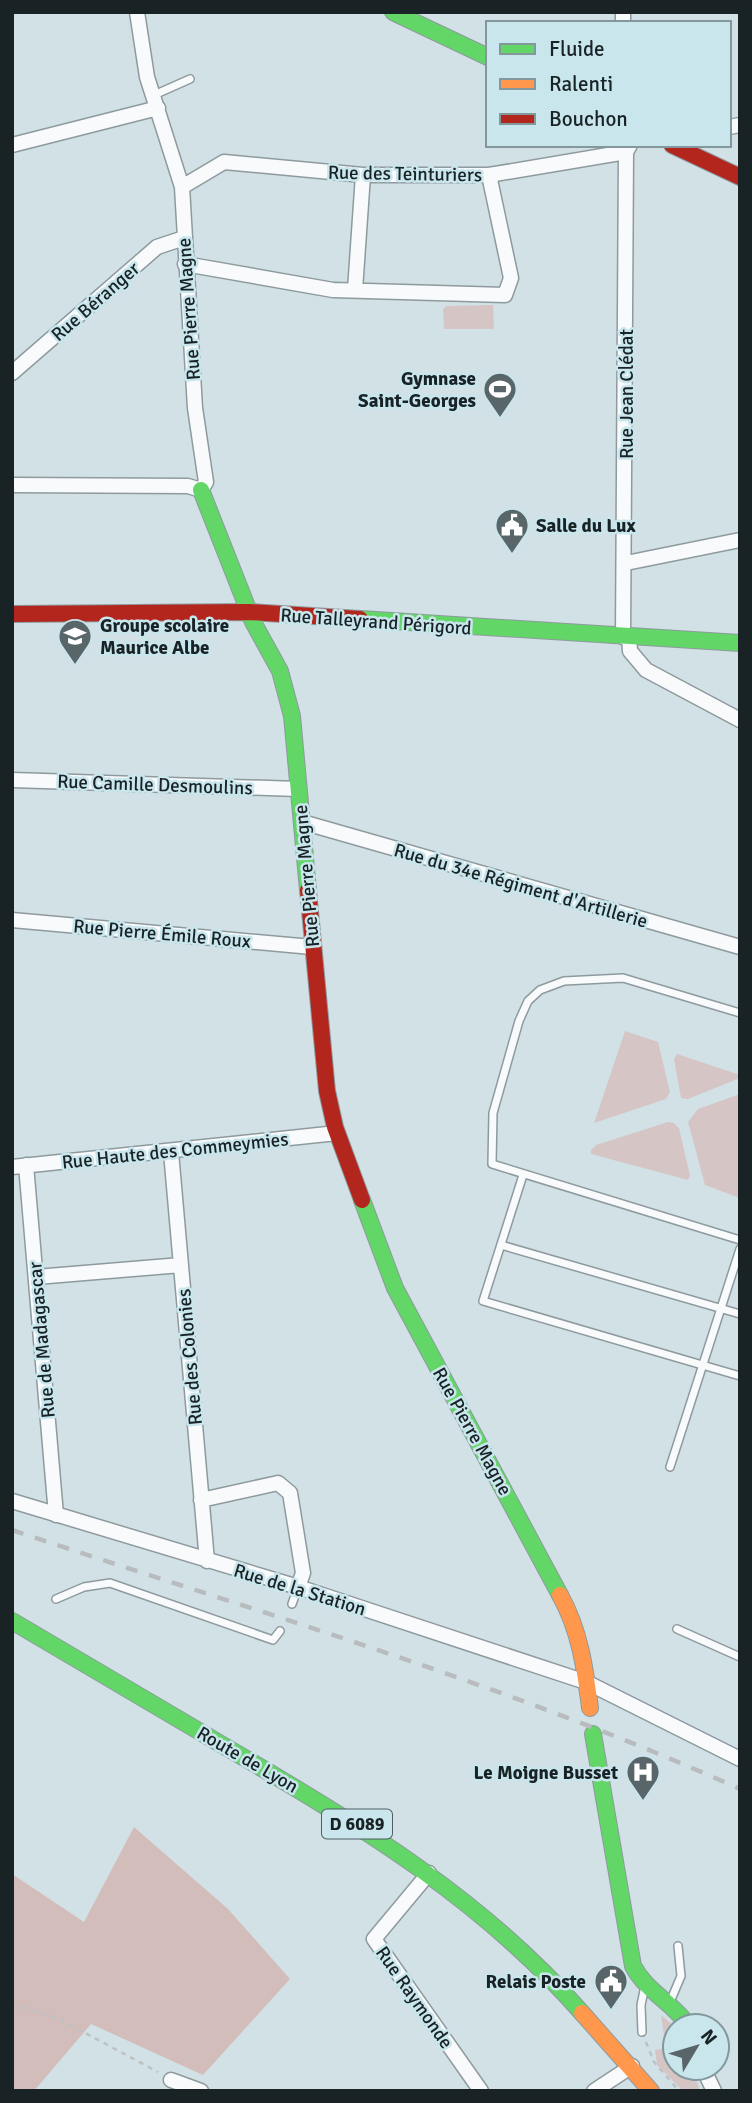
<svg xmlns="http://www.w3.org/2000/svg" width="752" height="2103" viewBox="0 0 752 2103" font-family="Signika,sans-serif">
<rect width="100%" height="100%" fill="#d1e1e5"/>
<path fill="#d5c6c5" d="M 493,305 L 494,329 L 444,329 L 443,309 L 447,306 Z
M 625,1031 L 658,1042 L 670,1092 L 666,1099 L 594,1123 Z
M 677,1054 L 740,1075 L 740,1078 L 688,1099 L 681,1098 L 674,1059 Z
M 740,1094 L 740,1198 L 705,1185 L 688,1122 L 698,1109 Z
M 668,1122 L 674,1123 L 679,1128 L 690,1176 L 688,1180 L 591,1154 L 591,1150 L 596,1145 Z
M 661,2015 L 675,2027 L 675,2068 L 692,2068 L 700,2091 L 683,2091 L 657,2065 L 655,2050 L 666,2048 Z"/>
<path fill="#d3bdbb" d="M 134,1827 L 228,1909 L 290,1979 L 203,2075 L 91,2024 L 34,2091 L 12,2091 L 12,1874 L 84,1922 Z"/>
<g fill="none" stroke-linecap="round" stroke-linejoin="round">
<defs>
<path id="lane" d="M 154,95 L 190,79
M 740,1013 L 623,978 L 564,981 L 540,990 L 528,1001 L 519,1021 L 493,1113 L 492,1164 L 740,1240
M 523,1175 L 483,1301 L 740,1376
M 501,1245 L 740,1314
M 670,1467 L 740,1249
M 56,1599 L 84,1587 L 110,1583 L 273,1640 L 280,1631
M 292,1604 L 298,1587
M 677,1629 L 740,1657
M 670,2002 L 681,1976 L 678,1946
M 642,2032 L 641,2005 L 645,1986"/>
<path id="street" d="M 623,23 L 623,12
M 729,127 L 740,125
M 12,145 L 158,108
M 182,187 L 224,162 L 363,175 L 489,175 L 626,152 L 630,145
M 185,264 L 333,290 L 505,295 L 511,278 L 489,175
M 355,290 L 363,175
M 12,373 L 157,247 L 184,238
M 12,485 L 188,486 L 201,490 L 206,482 L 195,408 L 182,187 L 147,77 L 137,12
M 626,563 L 740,540
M 623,637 L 626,152
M 629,637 L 630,651 L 646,670 L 740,720
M 12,780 L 298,789
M 302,822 L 740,947
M 12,920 L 312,947
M 171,1152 L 207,1561
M 26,1165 L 56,1515
M 12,1167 L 337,1133
M 36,1277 L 181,1265
M 201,1500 L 278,1483 L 290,1493 L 303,1573 L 298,1587
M 12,1501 L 298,1587 L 586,1682 L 740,1759
M 429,1873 L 374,1939 L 481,2091
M 703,2068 L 714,2091
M 171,2080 L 201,2091
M 594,2091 L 632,2066"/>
<path id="fast" d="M 393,12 L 488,57
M 201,490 L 253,622 L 280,671 L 292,716 L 308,890
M 360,619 L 740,643
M 362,1200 L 395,1288 L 560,1595
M 12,1621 C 87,1665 162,1709 236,1753 C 362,1826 485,1902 582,2013
M 593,1734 L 633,1966 C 646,1991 673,2003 689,2026"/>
<path id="slow" d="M 560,1595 C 580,1631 585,1668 590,1708
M 582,2013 L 651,2091"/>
<path id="jam" d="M 672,145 L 740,177
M 12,614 L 249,612 L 360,619
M 308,890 L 327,1091 L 335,1127 L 362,1200"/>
</defs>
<use href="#lane" stroke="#8e9a9e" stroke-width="10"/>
<use href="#street" stroke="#8e9a9e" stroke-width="17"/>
<use href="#fast" stroke="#8e9a9e" stroke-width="18"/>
<use href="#slow" stroke="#8e9a9e" stroke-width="18"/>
<use href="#jam" stroke="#8e9a9e" stroke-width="18"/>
<path stroke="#bdc2c3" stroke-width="2.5" stroke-dasharray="5 5" stroke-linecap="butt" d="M 12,2004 L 59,2019 L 158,2072
M 646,2042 L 654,2062 L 679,2091"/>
<use href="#lane" stroke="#f8fafb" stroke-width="7"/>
<use href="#street" stroke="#f8fafb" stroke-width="14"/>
<use href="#fast" stroke="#63d668" stroke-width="16"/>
<use href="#slow" stroke="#ff974d" stroke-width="16"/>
<use href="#jam" stroke="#b3261e" stroke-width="16"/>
<path stroke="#b8bcbe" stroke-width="4.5" stroke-dasharray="12 12" stroke-linecap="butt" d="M 12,1530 C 257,1612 504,1683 740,1789"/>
</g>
<defs>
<symbol id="stadium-pin" viewBox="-11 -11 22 30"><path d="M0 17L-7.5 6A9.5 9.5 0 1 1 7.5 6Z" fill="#596669" stroke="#c9e6ed"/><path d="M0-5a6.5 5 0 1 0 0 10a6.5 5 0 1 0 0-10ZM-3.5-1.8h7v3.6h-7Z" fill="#fff"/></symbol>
<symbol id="civic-pin" viewBox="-11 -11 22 30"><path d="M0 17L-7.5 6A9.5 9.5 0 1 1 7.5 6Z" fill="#596669" stroke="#c9e6ed"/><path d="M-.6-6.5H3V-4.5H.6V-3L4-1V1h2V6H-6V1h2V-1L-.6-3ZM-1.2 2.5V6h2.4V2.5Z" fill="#fff"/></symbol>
<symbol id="school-pin" viewBox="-11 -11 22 30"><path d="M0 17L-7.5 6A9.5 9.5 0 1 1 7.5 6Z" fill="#596669" stroke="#c9e6ed"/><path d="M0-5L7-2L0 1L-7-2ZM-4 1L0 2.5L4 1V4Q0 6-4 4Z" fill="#fff"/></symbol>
<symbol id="hospital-pin" viewBox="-11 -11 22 30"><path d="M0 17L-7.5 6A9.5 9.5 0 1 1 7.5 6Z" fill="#596669" stroke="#c9e6ed"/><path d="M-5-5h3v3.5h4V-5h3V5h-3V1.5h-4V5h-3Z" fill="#fff"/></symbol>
</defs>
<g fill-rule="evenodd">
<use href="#stadium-pin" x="481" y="370" width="38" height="52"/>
<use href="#civic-pin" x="493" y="506" width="38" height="52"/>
<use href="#school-pin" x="56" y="617" width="38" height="52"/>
<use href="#hospital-pin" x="624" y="1753" width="38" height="52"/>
<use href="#civic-pin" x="592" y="1962" width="38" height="52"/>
</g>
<g text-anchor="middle" stroke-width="5" stroke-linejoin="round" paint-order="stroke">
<rect fill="#c9e6ed" stroke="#4e5e62" stroke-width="2" x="322" y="1809.5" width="70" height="29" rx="5"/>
<g font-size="18" font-weight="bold" fill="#192326">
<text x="357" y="1830">D 6089</text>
</g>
<g font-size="19" fill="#192326" stroke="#c9e6ed">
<text transform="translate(405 173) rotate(1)" y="7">Rue des Teinturiers</text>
<text transform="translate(95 301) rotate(-41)" y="7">Rue Béranger</text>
<text transform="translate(188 309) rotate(-94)" y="7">Rue Pierre Magne</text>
<text transform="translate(626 394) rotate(-90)" y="7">Rue Jean Clédat</text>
<text transform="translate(376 621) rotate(4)" y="7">Rue Talleyrand Périgord</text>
<text transform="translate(155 784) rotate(2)" y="7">Rue Camille Desmoulins</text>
<text transform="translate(306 876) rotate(-95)" y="7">Rue Pierre Magne</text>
<text transform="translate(521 885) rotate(16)" y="7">Rue du 34e Régiment d'Artillerie</text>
<text transform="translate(162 933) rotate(5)" y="7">Rue Pierre Émile Roux</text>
<text transform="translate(175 1150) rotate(-6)" y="7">Rue Haute des Commeymies</text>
<text transform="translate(41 1340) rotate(-95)" y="7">Rue de Madagascar</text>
<text transform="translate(189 1357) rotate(-95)" y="7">Rue des Colonies</text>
<text transform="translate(473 1431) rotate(61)" y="7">Rue Pierre Magne</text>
<text transform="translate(300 1589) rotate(17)" y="7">Rue de la Station</text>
<text transform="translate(248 1759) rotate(30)" y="7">Route de Lyon</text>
<text transform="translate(415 1997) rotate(55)" y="7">Rue Raymonde</text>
</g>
<g font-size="19" font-weight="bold" fill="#192326" stroke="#c9e6ed" text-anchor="end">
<text x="476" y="385">Gymnase<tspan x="476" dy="22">Saint-Georges</tspan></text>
<text x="536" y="532" text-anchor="start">Salle du Lux</text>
<text x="100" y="632" text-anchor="start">Groupe scolaire<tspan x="100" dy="22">Maurice Albe</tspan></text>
<text x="618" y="1779">Le Moigne Busset</text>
<text x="586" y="1988">Relais Poste</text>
</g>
</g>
<rect width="752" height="2103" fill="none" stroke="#192326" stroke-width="28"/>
<rect x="486" y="21" width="245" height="126" fill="#c9e6ed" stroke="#83989d" stroke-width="2"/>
<rect x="500" y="44" width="35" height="10" fill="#63d668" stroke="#83989d" stroke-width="2"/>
<text x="549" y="56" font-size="21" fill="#192326">Fluide</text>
<rect x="500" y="79" width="35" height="10" fill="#ff974d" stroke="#83989d" stroke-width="2"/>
<text x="549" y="91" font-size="21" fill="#192326">Ralenti</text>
<rect x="500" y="114" width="35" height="10" fill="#b3261e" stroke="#83989d" stroke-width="2"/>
<text x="549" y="126" font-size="21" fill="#192326">Bouchon</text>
<g transform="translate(696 2047) rotate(52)"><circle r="33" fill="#c9e6ed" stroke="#83989d" stroke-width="2"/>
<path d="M0-5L12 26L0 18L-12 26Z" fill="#596669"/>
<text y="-10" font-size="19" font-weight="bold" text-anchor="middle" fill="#192326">N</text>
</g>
</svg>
